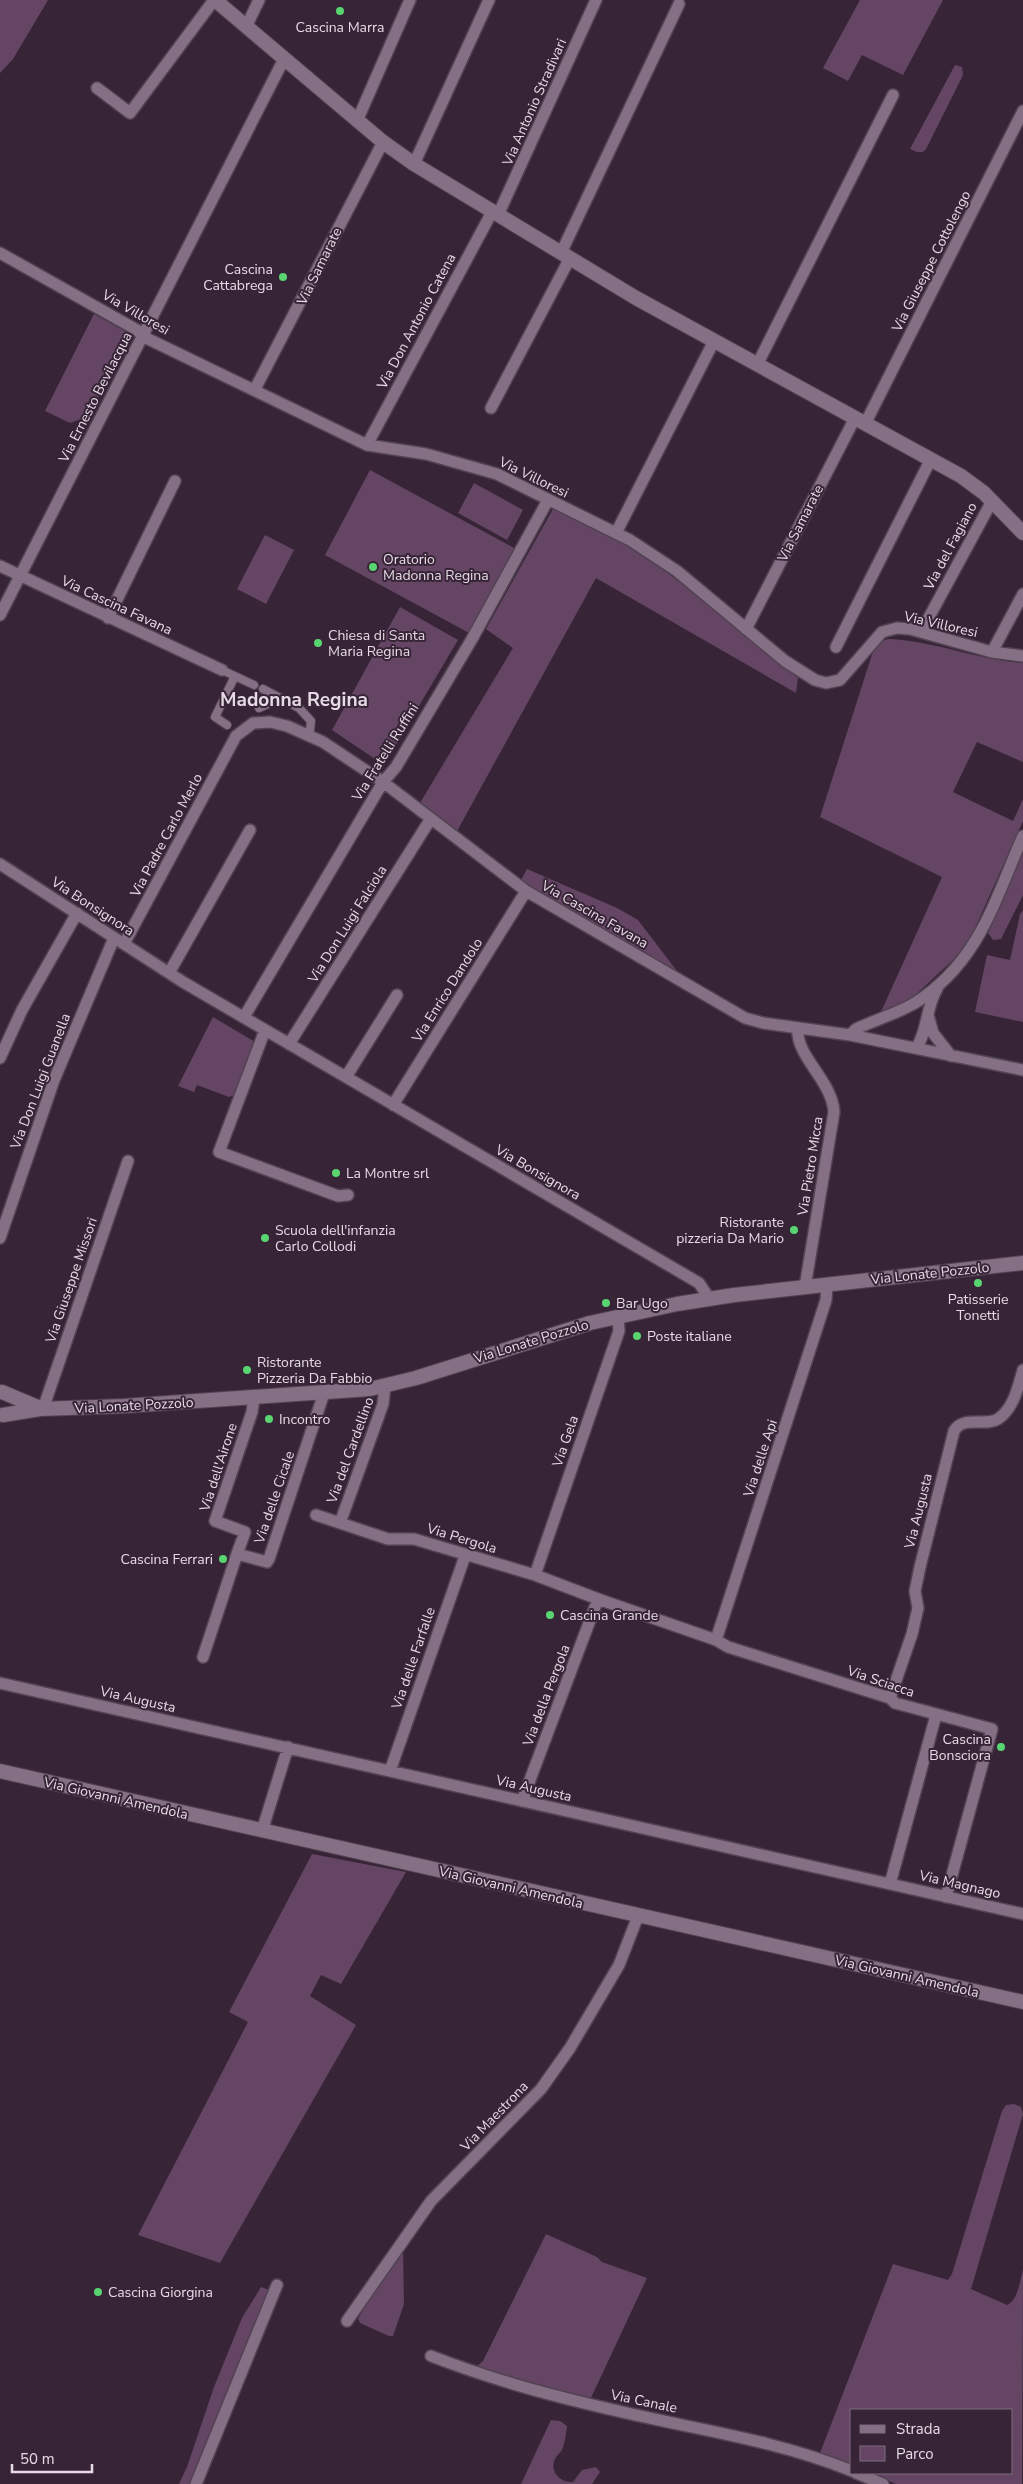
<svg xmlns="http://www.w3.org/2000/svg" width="1023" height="2484" viewBox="0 0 1023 2484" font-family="'Nunito Sans',sans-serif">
<rect width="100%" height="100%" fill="#372537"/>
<path fill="#644664" d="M 0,0 L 48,0 L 13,59 L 0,73 Z
M 860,0 L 943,0 L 903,75 L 862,55 L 848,81 L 823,68 Z
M 955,65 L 962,67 L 963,75 L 926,149 L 923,152 L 917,152 L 910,149 Z
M 94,314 L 130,334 L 89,416 L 70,423 L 45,411 Z
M 370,470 L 516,549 L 471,634 L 325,555 Z
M 474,483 L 523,510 L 507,540 L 458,513 Z
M 553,509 C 648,546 721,615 798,678 L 796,693 L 596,578 L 456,833 L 420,803 L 513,648 L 486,629 Z
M 265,535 L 294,550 L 266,604 L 237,589 Z
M 400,607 L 458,640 L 384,765 L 332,730 Z
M 889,639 C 935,641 977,660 1023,663 L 1023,762 L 977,742 L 953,792 L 1013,821 L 1023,799 L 1023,821 L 966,948 L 912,998 L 880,1014 L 942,877 L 820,817 L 876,642 Z
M 1023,850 L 1023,895 L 1001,939 L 993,940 L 988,933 Z
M 527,869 L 617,908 L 638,920 L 680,975 L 583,919 L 521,880 Z
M 1023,910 L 1023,1022 L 975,1012 L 987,955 L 1010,960 L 1020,914 Z
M 213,1017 L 255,1042 L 237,1094 L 229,1097 L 197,1085 L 194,1092 L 178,1086 Z
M 312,1854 L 406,1872 L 341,1984 L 321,1975 L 310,1996 L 356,2025 L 220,2263 L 138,2235 L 248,2022 L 229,2012 Z
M 1014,2104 L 1021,2107 L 1023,2114 L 971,2289 L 1007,2305 C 1018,2300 1020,2281 1023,2270 L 1022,2484 L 896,2484 L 870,2473 L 1012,2473 L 1012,2410 L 852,2410 L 852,2465 L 820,2453 L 893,2264 L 948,2280 L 952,2274 L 1002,2111 L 1006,2105 Z
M 546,2234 L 597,2257 L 602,2262 L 647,2278 L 590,2400 L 475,2368 L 483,2361 Z
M 403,2247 L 404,2304 L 393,2336 L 389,2336 L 360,2323 L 358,2319 L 393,2257 Z
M 261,2287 L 269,2290 L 269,2294 L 192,2484 L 179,2484 L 187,2467 L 214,2387 L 242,2318 Z
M 551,2420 L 560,2421 L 567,2426 C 566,2434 565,2443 562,2450 C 560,2453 556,2456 555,2459 C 549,2472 561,2483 573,2482 L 582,2470 L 596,2467 L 600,2472 L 592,2484 L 521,2484 Z"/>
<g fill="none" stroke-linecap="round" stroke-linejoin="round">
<defs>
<path id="pedestrian" d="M 222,670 L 254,685
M 263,689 L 299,708 L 311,721 L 310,730
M 259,708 L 281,698
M 227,725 L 215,717 L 235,676"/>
<path id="minor" d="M 246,27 L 259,0
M 97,88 L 130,113 L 214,0
M 357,121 L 410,0
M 414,164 L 489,0
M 498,215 L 596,0
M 0,253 L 137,330 L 142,336 L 367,445 L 426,454 L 497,474 L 630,540 L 677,571 L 785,661 L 815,680 L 826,683 L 840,680 L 882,632 L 897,628 L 910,629 L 992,652 L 1023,656
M 561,253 L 679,4
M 757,365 L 893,95
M 255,389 L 383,142
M 491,408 L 570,258
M 865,424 L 1023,111
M 367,445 L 492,212
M 616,533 L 714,341
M 0,566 L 222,670
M 0,615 L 284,59
M 108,618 L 175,481
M 746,629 L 855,418
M 921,632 L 992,501
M 836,647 L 931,459
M 992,652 L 1023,594
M 0,864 L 183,982 L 699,1283 L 709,1298
M 124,944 L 236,736 L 253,723 L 270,722 L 287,726 L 323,742 L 383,782 L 526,891 L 745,1018 L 763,1023 L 850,1035 L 1023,1070
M 169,973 L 250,830
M 928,1015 L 933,1033 L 951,1056
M 244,1017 L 383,782 L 396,767 L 472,639 L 548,500
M 798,1028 C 795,1056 832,1080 834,1112 L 805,1287
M 265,1030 L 219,1152 L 338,1196 L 348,1195
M 850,1035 L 856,1029 C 875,1020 896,1014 915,1003 C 979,962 994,902 1023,836
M 289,1044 L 430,820
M 916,1048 C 927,1034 926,1007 937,989
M 0,1058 L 22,1010 L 77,913
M 346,1077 L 397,995
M 393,1105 L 526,891
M 0,1238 L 54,1080 L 114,938
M 43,1409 L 128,1161
M 316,1515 L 388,1539 L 414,1539 L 535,1575 L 598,1599 L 716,1640 L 728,1647 L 890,1698 L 895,1703 L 992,1729 L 946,1897
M 340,1523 L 383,1404 L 385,1386
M 237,1554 L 245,1532 L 215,1521 L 252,1412 L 254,1398
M 535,1575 L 619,1331 L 618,1316
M 716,1640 L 826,1300 L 827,1285
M 203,1657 L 237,1554 L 267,1562 L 269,1559 L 324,1393
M 0,1683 L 890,1884 L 936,1715
M 890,1698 L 912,1634 L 918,1608 L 915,1591 L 920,1567 L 954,1431 C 963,1415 985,1427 998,1419 C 1014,1408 1018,1387 1023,1370
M 390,1771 L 465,1556
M 522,1801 L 598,1599
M 262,1831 L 288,1747
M 890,1884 L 1023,1914
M 347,2321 L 431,2201 L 541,2089 L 570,2048 L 619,1965 L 638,1916
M 431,2356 C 508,2386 588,2405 668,2422 C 731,2435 793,2447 852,2471
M 856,2473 L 883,2484
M 196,2484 L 277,2285"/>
<path id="tertiary" d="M 215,0 L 383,142 L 414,164 L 636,298 L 961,476 L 984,493 L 1023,533
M 2,1392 L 40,1408
M 3,1415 L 40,1409 L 124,1406 L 370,1389 L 416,1378 L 590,1323 L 677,1304 L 734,1295 L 1023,1263"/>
<path id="secondary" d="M 0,1771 L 1023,2002"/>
</defs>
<use href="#pedestrian" stroke="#524352" stroke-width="10"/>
<use href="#minor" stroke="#524352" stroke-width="14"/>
<use href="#tertiary" stroke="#524352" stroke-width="16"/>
<use href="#secondary" stroke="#524352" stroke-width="16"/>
<use href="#pedestrian" stroke="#856f84" stroke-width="8"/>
<use href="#minor" stroke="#856f84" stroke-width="11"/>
<use href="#tertiary" stroke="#856f84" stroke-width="14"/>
<use href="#secondary" stroke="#856f84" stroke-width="14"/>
</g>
<g fill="#58d570" stroke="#372537" stroke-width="2">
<circle cx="340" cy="11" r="5"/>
<circle cx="283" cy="277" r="5"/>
<circle cx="373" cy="567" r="5"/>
<circle cx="318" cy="643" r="5"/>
<circle cx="336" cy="1173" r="5"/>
<circle cx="794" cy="1230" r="5"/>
<circle cx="265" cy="1238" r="5"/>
<circle cx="978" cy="1283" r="5"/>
<circle cx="606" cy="1303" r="5"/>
<circle cx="637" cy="1336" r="5"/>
<circle cx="247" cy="1370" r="5"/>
<circle cx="269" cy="1419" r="5"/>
<circle cx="223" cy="1559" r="5"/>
<circle cx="550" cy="1615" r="5"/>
<circle cx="1001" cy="1747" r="5"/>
<circle cx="98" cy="2292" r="5"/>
</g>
<g text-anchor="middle" stroke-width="4" stroke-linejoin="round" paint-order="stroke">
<g font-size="14" fill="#e6dae5" stroke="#372537" text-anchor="start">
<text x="340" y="32" text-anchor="middle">Cascina Marra</text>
<text x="273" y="274" text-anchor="end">Cascina<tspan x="273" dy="16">Cattabrega</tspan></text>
<text x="383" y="564">Oratorio<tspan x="383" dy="16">Madonna Regina</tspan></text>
<text x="328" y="640">Chiesa di Santa<tspan x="328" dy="16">Maria Regina</tspan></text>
<text x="346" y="1178">La Montre srl</text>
<text x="784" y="1227" text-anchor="end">Ristorante<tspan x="784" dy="16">pizzeria Da Mario</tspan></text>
<text x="275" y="1235">Scuola dell'infanzia<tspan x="275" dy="16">Carlo Collodi</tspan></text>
<text x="978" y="1304" text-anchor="middle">Patisserie<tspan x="978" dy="16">Tonetti</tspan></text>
<text x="616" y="1308">Bar Ugo</text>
<text x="647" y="1341">Poste italiane</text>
<text x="257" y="1367">Ristorante<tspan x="257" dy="16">Pizzeria Da Fabbio</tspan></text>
<text x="279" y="1424">Incontro</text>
<text x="213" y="1564" text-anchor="end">Cascina Ferrari</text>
<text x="560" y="1620">Cascina Grande</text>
<text x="991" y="1744" text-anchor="end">Cascina<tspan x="991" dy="16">Bonsciora</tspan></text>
<text x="108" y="2297">Cascina Giorgina</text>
</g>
<g font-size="14" fill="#e6dae5" stroke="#372537">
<text transform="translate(534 102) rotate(-66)" y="5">Via Antonio Stradivari</text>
<text transform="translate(931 261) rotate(-63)" y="5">Via Giuseppe Cottolengo</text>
<text transform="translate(319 266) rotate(-64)" y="5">Via Samarate</text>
<text transform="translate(136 312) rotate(30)" y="5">Via Villoresi</text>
<text transform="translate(416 321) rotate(-62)" y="5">Via Don Antonio Catena</text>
<text transform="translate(95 397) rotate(-63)" y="5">Via Ernesto Bevilacqua</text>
<text transform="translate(534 477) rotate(26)" y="5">Via Villoresi</text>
<text transform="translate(800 523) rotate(-63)" y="5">Via Samarate</text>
<text transform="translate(950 546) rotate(-62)" y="5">Via del Fagiano</text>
<text transform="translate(117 605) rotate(25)" y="5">Via Cascina Favana</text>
<text transform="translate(941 624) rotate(13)" y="5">Via Villoresi</text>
<text transform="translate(385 752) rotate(-58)" y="5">Via Fratelli Ruffini</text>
<text transform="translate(166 835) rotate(-62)" y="5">Via Padre Carlo Merlo</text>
<text transform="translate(93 906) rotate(33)" y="5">Via Bonsignora</text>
<text transform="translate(595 914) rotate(30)" y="5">Via Cascina Favana</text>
<text transform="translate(347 924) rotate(-58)" y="5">Via Don Luigi Falciola</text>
<text transform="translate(447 990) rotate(-58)" y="5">Via Enrico Dandolo</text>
<text transform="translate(40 1081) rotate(-69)" y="5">Via Don Luigi Guanella</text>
<text transform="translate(810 1166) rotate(-81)" y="5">Via Pietro Micca</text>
<text transform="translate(538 1172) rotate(30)" y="5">Via Bonsignora</text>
<text transform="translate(930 1273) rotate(-6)" y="5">Via Lonate Pozzolo</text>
<text transform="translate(71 1280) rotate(-71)" y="5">Via Giuseppe Missori</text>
<text transform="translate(531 1341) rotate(-17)" y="5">Via Lonate Pozzolo</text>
<text transform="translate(134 1405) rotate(-3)" y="5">Via Lonate Pozzolo</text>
<text transform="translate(565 1441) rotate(-71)" y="5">Via Gela</text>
<text transform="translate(350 1450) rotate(-70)" y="5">Via del Cardellino</text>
<text transform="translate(760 1458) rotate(-72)" y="5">Via delle Api</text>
<text transform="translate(218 1467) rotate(-72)" y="5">Via dell'Airone</text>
<text transform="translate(274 1497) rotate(-71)" y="5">Via delle Cicale</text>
<text transform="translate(918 1511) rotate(-76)" y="5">Via Augusta</text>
<text transform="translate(462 1538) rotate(17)" y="5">Via Pergola</text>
<text transform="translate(413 1658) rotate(-71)" y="5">Via delle Farfalle</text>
<text transform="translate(881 1681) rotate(19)" y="5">Via Sciacca</text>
<text transform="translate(546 1695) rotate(-69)" y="5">Via della Pergola</text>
<text transform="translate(138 1699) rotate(13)" y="5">Via Augusta</text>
<text transform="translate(534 1788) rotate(13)" y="5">Via Augusta</text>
<text transform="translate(116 1798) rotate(13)" y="5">Via Giovanni Amendola</text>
<text transform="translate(960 1884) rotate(13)" y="5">Via Magnago</text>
<text transform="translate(511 1887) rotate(13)" y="5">Via Giovanni Amendola</text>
<text transform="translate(907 1976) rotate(13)" y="5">Via Giovanni Amendola</text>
<text transform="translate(494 2116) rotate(-46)" y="5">Via Maestrona</text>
<text transform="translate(644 2401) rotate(12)" y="5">Via Canale</text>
</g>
<g font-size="19" font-weight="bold" fill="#e6dae5" stroke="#372537">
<text x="294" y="706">Madonna Regina</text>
</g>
</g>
<rect x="850" y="2409" width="162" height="65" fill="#372537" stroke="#7d6d7d"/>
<rect x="860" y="2425" width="25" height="8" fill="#856f84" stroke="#7d6d7d"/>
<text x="896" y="2434" font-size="15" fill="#e6dae5">Strada</text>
<rect x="860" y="2446" width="25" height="15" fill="#644664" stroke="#7d6d7d"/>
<text x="896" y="2459" font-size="15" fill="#e6dae5">Parco</text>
<path d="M12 2464v8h80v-8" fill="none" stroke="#e6dae5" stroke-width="2.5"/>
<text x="20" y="2464" font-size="15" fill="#e6dae5" stroke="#372537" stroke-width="4" paint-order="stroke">50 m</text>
</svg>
